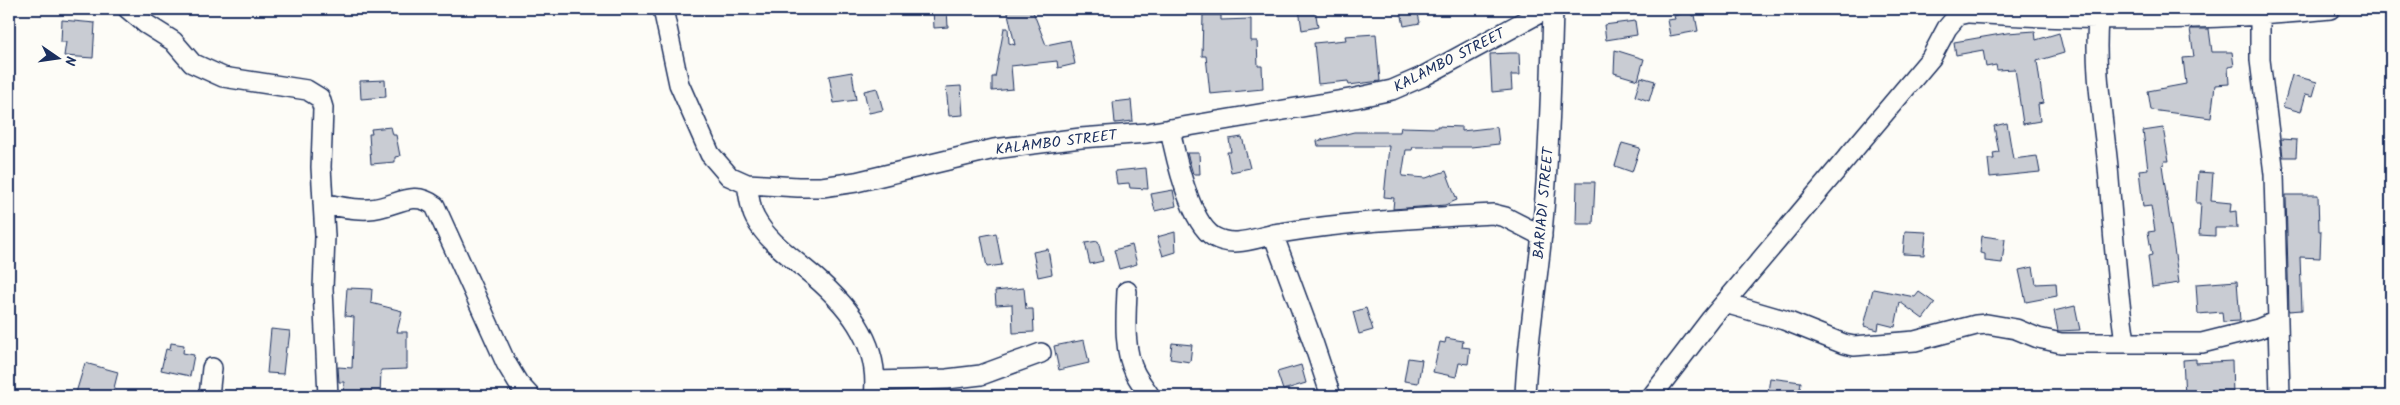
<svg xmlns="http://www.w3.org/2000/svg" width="2400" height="405" viewBox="0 0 2400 405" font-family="Kalam,sans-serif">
<rect width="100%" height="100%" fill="#fdfcf7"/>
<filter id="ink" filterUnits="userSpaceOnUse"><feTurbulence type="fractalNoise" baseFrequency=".02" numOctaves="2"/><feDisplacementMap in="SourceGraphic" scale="10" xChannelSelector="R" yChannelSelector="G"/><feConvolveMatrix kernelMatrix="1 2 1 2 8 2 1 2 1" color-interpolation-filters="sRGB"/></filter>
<g filter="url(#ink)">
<path fill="#c9ccd3" stroke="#1b2f5e" d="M 933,9 L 947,9 L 948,27 L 934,28 Z
M 1007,9 L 1032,9 L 1046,45 L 1070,40 L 1075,64 L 1058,68 L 1057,61 L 1011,66 L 1013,89 L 992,91 L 992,77 L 995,77 L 1004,28 L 1008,28 L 1009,43 L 1015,45 Z
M 1299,9 L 1315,9 L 1318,27 L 1302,30 Z
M 1417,9 L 1420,23 L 1404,26 L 1401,11 Z
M 1691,11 L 1692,16 L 1695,15 L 1698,31 L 1670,36 L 1667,20 L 1675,19 L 1674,16 Z
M 1203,15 L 1221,15 L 1221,20 L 1251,19 L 1251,41 L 1257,41 L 1258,66 L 1262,66 L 1263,89 L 1210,94 L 1206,56 L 1202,56 Z
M 62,20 L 95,23 L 93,58 L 64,56 L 66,42 L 61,42 Z
M 1635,21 L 1637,35 L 1606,40 L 1604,25 Z
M 2190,29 L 2209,29 L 2212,52 L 2232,52 L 2234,66 L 2228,67 L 2229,84 L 2215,85 L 2211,118 L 2151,110 L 2148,91 L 2186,84 L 2183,58 L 2194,57 Z
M 2035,31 L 2036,40 L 2059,33 L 2064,53 L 2037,61 L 2043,103 L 2038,104 L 2040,121 L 2023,124 L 2015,69 L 1997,70 L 1996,65 L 1986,67 L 1983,50 L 1956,55 L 1954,42 L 2007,33 Z
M 1376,34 L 1380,81 L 1349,85 L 1348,81 L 1318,84 L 1314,43 L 1346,40 L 1345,36 Z
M 1615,50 L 1644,59 L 1638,80 L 1614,73 Z
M 1510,53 L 1519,53 L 1520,75 L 1511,75 L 1512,90 L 1492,92 L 1490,54 Z
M 852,72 L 856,100 L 834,103 L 829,76 Z
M 2292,75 L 2317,82 L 2313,96 L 2306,94 L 2301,112 L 2283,107 Z
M 1641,77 L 1655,81 L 1649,101 L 1635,96 Z
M 385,80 L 386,97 L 361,99 L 360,81 Z
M 961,86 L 963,115 L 949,116 L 946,87 Z
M 877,88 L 883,110 L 869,113 L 864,91 Z
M 1131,100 L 1133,121 L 1115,123 L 1113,102 Z
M 2007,123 L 2013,159 L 2037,156 L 2040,172 L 1990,177 L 1988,159 L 1994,159 L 1993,153 L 1999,152 L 1994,126 Z
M 1437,126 L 1462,127 L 1462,131 L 1497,127 L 1499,144 L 1471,147 L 1413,147 L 1412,150 L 1406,150 L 1402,176 L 1426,178 L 1446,171 L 1457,200 L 1445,205 L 1393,209 L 1394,198 L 1384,197 L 1389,146 L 1318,146 L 1317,141 L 1354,132 L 1400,132 L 1401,127 L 1437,128 Z
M 391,127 L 393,135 L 396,135 L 400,156 L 395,157 L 395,162 L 371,164 L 369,134 L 372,134 L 371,129 Z
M 2163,128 L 2169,161 L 2164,161 L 2164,164 L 2162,165 L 2179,283 L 2152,287 L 2148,256 L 2152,255 L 2148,232 L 2155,231 L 2151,206 L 2143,207 L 2139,170 L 2148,169 L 2143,131 Z
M 1242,137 L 1250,168 L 1231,172 L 1227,152 L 1231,152 L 1229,139 Z
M 2281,139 L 2297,140 L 2296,157 L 2283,157 Z
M 1622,143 L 1640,148 L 1632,172 L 1615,166 Z
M 1187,153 L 1199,153 L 1200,174 L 1193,174 Z
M 1146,168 L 1148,189 L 1130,188 L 1129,183 L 1117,184 L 1115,171 Z
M 2198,172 L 2213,173 L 2211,201 L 2231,203 L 2230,212 L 2236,211 L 2237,228 L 2215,228 L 2215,236 L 2199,235 L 2201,203 L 2196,203 Z
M 1577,182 L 1595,182 L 1593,224 L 1576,224 Z
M 1173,190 L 1176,206 L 1155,211 L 1151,194 Z
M 2286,195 L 2318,195 L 2319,231 L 2321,231 L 2320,258 L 2300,257 L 2302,310 L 2289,311 Z
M 1905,231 L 1926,232 L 1924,255 L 1903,254 Z
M 1175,232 L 1176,252 L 1163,256 L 1157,237 Z
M 996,233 L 1002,265 L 987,267 L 981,236 Z
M 1982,236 L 2005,239 L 2002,263 L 1985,261 L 1985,254 L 1980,253 Z
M 1098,241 L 1103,261 L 1090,264 L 1085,243 Z
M 1132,245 L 1137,264 L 1119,269 L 1114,250 Z
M 1048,249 L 1052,274 L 1038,277 L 1033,252 Z
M 2033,267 L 2036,284 L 2056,283 L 2057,296 L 2026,302 L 2019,270 Z
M 2237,281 L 2240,321 L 2223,322 L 2222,312 L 2198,314 L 2196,284 Z
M 347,288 L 372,289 L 371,303 L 402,311 L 397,332 L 407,332 L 407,369 L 381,370 L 380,396 L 343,396 L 344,382 L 339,382 L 338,367 L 352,368 L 354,317 L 345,316 Z
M 1024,288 L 1026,309 L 1033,309 L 1034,332 L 1013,333 L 1012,304 L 996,305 L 995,291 Z
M 1873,289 L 1915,297 L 1919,292 L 1935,303 L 1923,319 L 1900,302 L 1895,327 L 1879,323 L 1878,330 L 1864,326 Z
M 2075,306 L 2080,330 L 2058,331 L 2054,311 Z
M 1366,308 L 1373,330 L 1359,334 L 1353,312 Z
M 271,329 L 290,331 L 288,347 L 286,347 L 283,374 L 267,373 Z
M 1446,338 L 1463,341 L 1462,347 L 1470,348 L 1468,364 L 1459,363 L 1456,377 L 1433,372 L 1440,342 L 1445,343 Z
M 1084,340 L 1089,363 L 1059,370 L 1054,346 Z
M 171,343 L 184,345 L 183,353 L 194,355 L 190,376 L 161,370 L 166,349 L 170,350 Z
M 1172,343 L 1192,345 L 1190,362 L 1170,359 Z
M 1408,358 L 1422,360 L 1418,383 L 1404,381 Z
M 2196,359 L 2196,363 L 2232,361 L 2233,396 L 2185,396 L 2183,360 Z
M 85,363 L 118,372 L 112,396 L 75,396 Z
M 1301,365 L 1306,383 L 1283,390 L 1277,372 Z
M 1770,378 L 1801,382 L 1799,396 L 1768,392 Z"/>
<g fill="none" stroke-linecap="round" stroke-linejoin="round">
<defs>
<path id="minor" d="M 128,9 L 146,24 L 173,41 L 192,63 L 223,77 L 307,90 L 320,98 L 323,108 L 321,167 L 325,236 L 323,289 L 328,396
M 663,9 L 679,84 L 710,154 L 729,176 L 747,184 L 798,187 L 822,187 L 856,182 L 994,149 L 1081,138 L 1147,133 L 1355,98 L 1392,90 L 1422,77 L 1547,9
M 2257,9 L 2260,16 L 2260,60 L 2274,174 L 2280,396
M 1969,13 C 2090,21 2210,22 2330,9
M 2098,20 C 2094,72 2103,116 2108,167 C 2113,226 2116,284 2125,341
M 1170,129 C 1175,155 1190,223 1214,237 C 1235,249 1259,236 1280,233 C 1351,221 1422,218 1493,214 L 1505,217 L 1542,236
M 747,184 C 749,195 750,209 755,218 C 766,239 787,254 805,269 C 845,301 881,342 874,396
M 323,203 C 339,207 353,210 369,209 C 395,208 412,188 435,206 L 506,363 L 518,383 L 530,396
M 1273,234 L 1313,342 L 1331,396
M 1127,291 C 1126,317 1123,349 1135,373 C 1139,381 1145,388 1150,396
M 1725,303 L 1784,320 L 1844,344 L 1854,346 L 1915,341 L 1976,325 L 1987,324 L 2016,329 L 2038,338 L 2061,343 L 2202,343 L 2258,329 L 2277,321
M 875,381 L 947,379 L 981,375 L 1041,353
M 209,396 L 212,368
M 1525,396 C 1527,341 1537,288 1542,233 C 1549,159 1551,84 1553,9
M 1652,396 L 1711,319 L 1931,58 L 1947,28 L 1958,15 L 1984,9"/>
</defs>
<use href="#minor" stroke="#1b2f5e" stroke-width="22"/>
<use href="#minor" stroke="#fdfcf7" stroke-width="19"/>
</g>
</g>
<g text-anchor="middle" stroke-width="4" stroke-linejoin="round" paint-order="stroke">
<g font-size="15" fill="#1b2f5e" stroke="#fdfcf7">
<text transform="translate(1449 60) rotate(-27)" y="5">KALAMBO STREET</text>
<text transform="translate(1056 142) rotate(-7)" y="5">KALAMBO STREET</text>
<text transform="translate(1543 203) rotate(-85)" y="5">BARIADI STREET</text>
</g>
</g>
<rect width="2400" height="405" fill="none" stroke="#fdfcf7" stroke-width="30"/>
<rect x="15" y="15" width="2370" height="375" fill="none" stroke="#1b2f5e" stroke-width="2" filter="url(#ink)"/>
<g transform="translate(58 58) rotate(103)" stroke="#fdfcf7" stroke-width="4" paint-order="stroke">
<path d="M0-4L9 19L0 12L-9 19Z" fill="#1b2f5e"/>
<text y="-8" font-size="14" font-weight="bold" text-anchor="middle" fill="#1b2f5e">N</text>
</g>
</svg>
